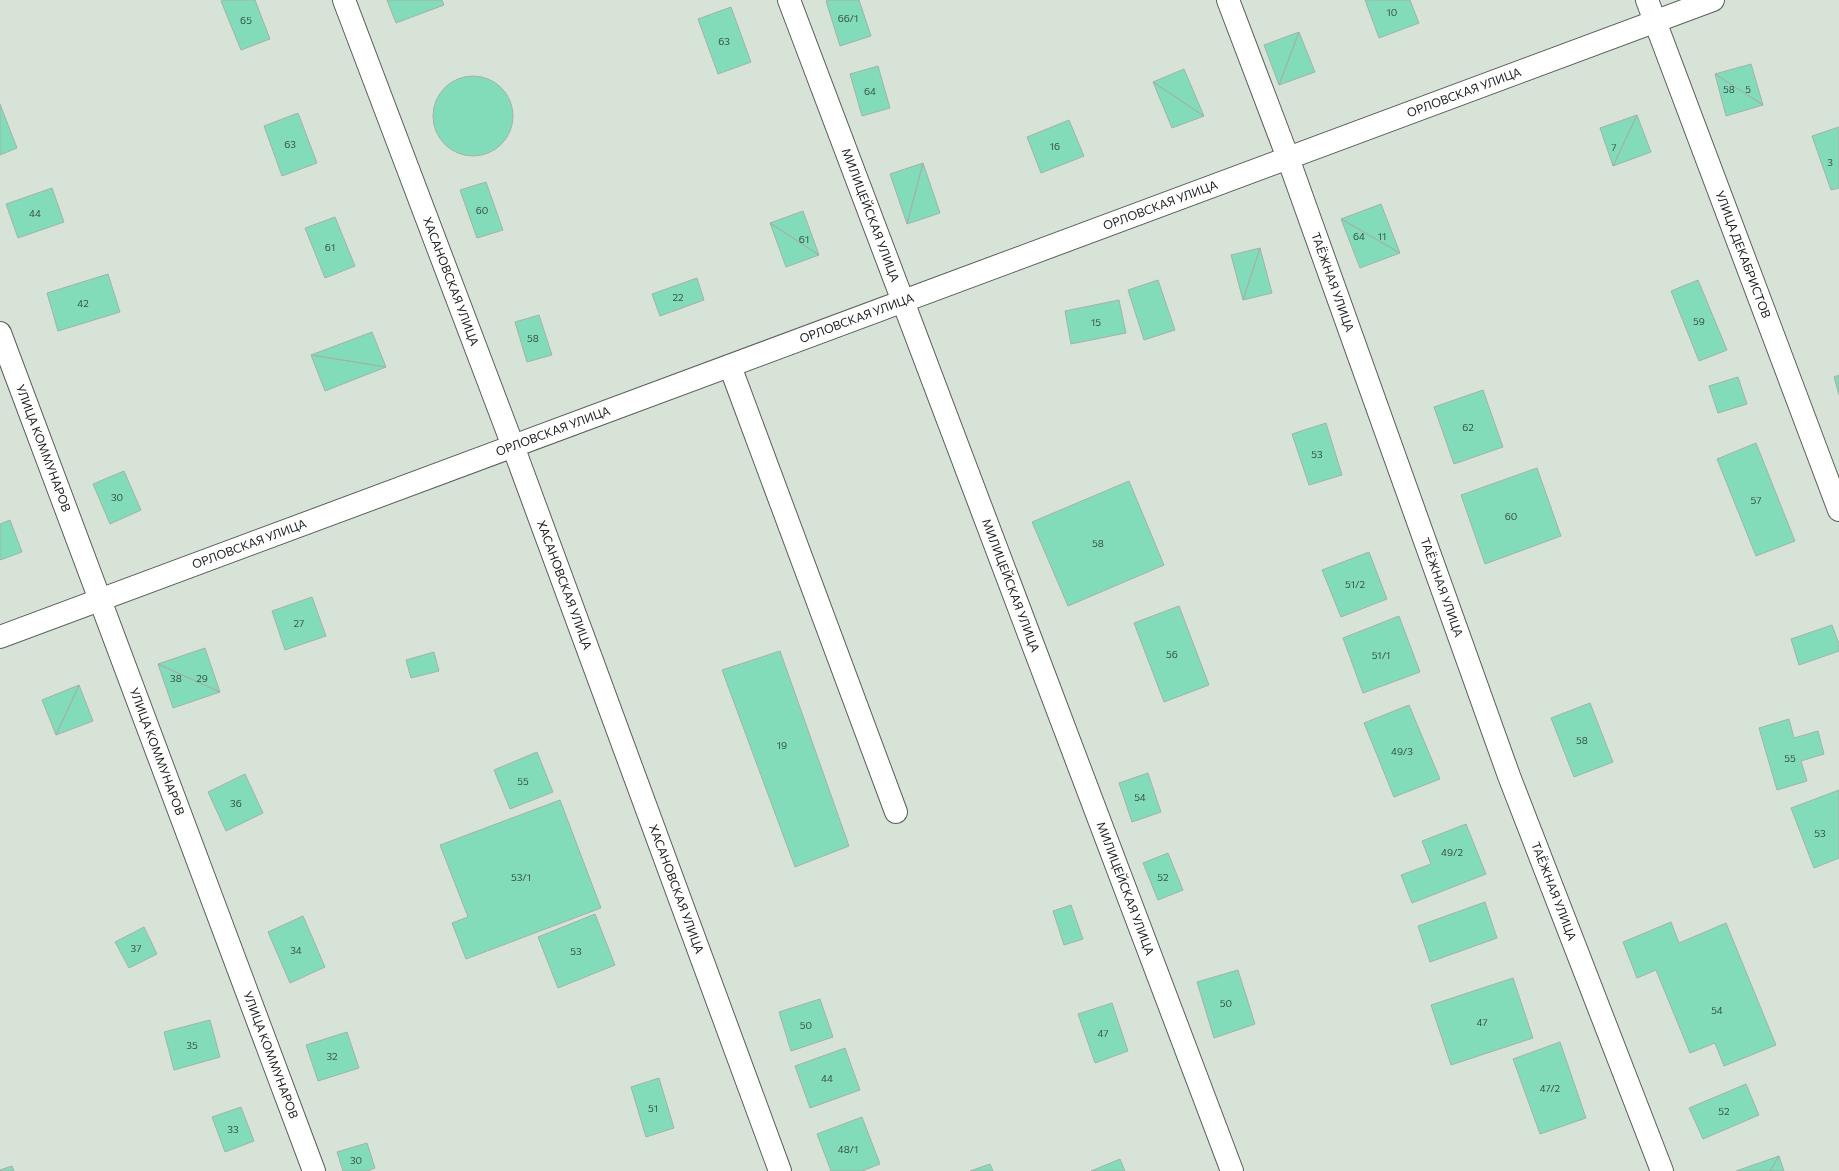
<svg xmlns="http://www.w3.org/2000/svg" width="1839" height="1171" viewBox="0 0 1839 1171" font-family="Commissioner,sans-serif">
<rect width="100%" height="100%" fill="#d8e3d8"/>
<path fill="#82dcba" stroke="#a3b2ab" d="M 223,0 L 255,0 L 270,39 L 241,50 L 221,1 Z
M 387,0 L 442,0 L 444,5 L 396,23 Z
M 829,0 L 859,0 L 871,36 L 840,46 L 826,1 Z
M 1365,0 L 1410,0 L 1419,23 L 1379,38 Z
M 731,7 L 751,62 L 718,74 L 698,19 Z
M 1299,32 L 1279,85 L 1264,45 Z
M 1299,32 L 1315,72 L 1279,85 Z
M 1751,64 L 1763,105 L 1715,74 Z
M 878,66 L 890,108 L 862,116 L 850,74 Z
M 1184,69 L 1204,116 L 1153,82 Z
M 1715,74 L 1763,105 L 1726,116 Z
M433 116a40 40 0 1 1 80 0a40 40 0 1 1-80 0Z
M 1153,82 L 1204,116 L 1172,128 Z
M 0,104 L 17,148 L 0,155 Z
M 298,113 L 317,163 L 282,176 L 264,126 Z
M 1637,115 L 1651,152 L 1613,166 Z
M 1637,115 L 1613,166 L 1600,128 Z
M 1069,120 L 1084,156 L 1041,173 L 1027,137 Z
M 1839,127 L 1839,188 L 1831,190 L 1812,136 Z
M 923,163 L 907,224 L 890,174 Z
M 923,163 L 940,213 L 907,224 Z
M 486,182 L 503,230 L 477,238 L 460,190 Z
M 52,188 L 64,222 L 18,238 L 6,204 Z
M 1381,204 L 1400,253 L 1341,219 Z
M 803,211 L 819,255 L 770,223 Z
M 335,217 L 355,266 L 325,278 L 305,228 Z
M 1341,219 L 1400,253 L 1360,268 Z
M 770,223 L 819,255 L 786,267 Z
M 1260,248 L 1272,293 L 1243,300 Z
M 1260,248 L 1243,300 L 1231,255 Z
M 108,274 L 120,312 L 58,331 L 47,293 Z
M 697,278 L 704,300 L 660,316 L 652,294 Z
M 1158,280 L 1175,330 L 1144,340 L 1128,290 Z
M 1698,280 L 1727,350 L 1699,361 L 1671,291 Z
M 1119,300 L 1126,333 L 1071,344 L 1065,311 Z
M 539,315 L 552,355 L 527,362 L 515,322 Z
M 372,332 L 386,367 L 311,355 Z
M 311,355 L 386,367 L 325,391 Z
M 1839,375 L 1839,395 L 1834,377 Z
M 1738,377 L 1747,404 L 1718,413 L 1709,386 Z
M 1483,390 L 1503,447 L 1454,464 L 1434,407 Z
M 1326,423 L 1342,475 L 1309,485 L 1292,434 Z
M 1756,443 L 1795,541 L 1756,556 L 1717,459 Z
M 1537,468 L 1561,536 L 1485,564 L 1461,495 Z
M 124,471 L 141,510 L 110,524 L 93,484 Z
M 1129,481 L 1164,565 L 1068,606 L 1032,522 Z
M 10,520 L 22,552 L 0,560 L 0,524 Z
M 1369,552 L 1387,599 L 1341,617 L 1322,570 Z
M 312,597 L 326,636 L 285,650 L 272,611 Z
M 1179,606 L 1209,685 L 1164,702 L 1134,623 Z
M 1399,616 L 1420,672 L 1363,693 L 1343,638 Z
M 1832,625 L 1839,644 L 1839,651 L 1799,665 L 1791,639 Z
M 205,648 L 220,692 L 158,664 Z
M 780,651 L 849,846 L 795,867 L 722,670 Z
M 434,652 L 439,671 L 411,678 L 406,660 Z
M 158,664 L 220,692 L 173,708 Z
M 79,685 L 93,721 L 56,735 Z
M 79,685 L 56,735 L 42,700 Z
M 1590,703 L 1613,762 L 1574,777 L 1551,718 Z
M 1409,705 L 1440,779 L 1394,797 L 1364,723 Z
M 1789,719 L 1794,738 L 1818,731 L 1824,754 L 1801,761 L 1807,781 L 1777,790 L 1759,728 Z
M 537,752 L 553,792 L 510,809 L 494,770 Z
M 1148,773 L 1161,812 L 1132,822 L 1119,783 Z
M 245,774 L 263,813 L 226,831 L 208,792 Z
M 1839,790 L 1839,858 L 1814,868 L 1791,808 Z
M 560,800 L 601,908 L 466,959 L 452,923 L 468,917 L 440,845 Z
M 1466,824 L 1486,874 L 1412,903 L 1401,875 L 1431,864 L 1422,841 Z
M 1168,853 L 1183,890 L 1158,900 L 1143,863 Z
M 1485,902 L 1497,938 L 1430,962 L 1418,926 Z
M 1071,905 L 1083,939 L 1064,945 L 1053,911 Z
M 595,914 L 615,965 L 558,988 L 538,937 Z
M 303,916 L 325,967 L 290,983 L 268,932 Z
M 1671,922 L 1679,943 L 1726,923 L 1776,1045 L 1724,1066 L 1715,1043 L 1690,1053 L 1656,970 L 1637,978 L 1623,942 Z
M 144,927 L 157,954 L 129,968 L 115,942 Z
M 1238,970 L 1255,1024 L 1214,1038 L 1197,982 Z
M 1513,978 L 1533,1038 L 1451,1065 L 1431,1005 Z
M 820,999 L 833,1037 L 791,1051 L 779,1012 Z
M 1112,1003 L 1128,1051 L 1095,1063 L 1078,1014 Z
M 210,1020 L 220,1057 L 174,1070 L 164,1032 Z
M 347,1032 L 359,1068 L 318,1081 L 306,1045 Z
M 1560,1042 L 1586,1118 L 1540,1134 L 1513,1059 Z
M 845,1048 L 860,1090 L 810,1108 L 795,1066 Z
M 659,1078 L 674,1128 L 646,1137 L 631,1087 Z
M 1746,1084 L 1759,1115 L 1703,1139 L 1689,1108 Z
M 241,1107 L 254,1141 L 225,1152 L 212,1117 Z
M 862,1117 L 880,1164 L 862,1171 L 831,1171 L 817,1134 Z
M 367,1143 L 375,1168 L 367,1171 L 343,1171 L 337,1152 Z
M 1779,1156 L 1770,1171 L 1736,1171 Z
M 1779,1156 L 1784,1171 L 1770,1171 Z
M 1120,1159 L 1125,1171 L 1091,1171 Z
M 990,1164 L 993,1171 L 970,1171 Z
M 12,1166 L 14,1171 L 0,1171 L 0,1170 Z"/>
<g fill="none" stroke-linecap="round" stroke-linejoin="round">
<defs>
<g id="minor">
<path id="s1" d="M 344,0 L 513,446 L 780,1171"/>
<path id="s2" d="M 789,0 L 1232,1171"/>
<path id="s3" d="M 1228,0 L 1288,158 L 1509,776 L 1662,1171"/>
<path id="s4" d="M 1647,0 L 1839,510"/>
<path id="s5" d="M 0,333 L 314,1171"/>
<path d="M 730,366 L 896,812"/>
</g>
<g id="highway">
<path id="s6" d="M 0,637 L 1713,0"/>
</g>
</defs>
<use href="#minor" stroke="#576158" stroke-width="24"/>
<use href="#highway" stroke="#576158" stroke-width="24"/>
<use href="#minor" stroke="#fff" stroke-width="22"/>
<use href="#highway" stroke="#fff" stroke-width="22"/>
</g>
<g text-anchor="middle" stroke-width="3.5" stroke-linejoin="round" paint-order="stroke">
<g font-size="10" fill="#395347">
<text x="1392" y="16">10</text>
<text x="848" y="22">66/1</text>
<text x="246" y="24">65</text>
<text x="724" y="45">63</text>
<text x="1729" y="93">58</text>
<text x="1748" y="93">5</text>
<text x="870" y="95">64</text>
<text x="290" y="148">63</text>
<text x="1055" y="150">16</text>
<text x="1614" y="151">7</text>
<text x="1830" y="166">3</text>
<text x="482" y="214">60</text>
<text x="35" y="217">44</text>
<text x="1359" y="240">64</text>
<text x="1382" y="240">11</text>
<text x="804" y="243">61</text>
<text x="330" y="251">61</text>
<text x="678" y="301">22</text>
<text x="83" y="307">42</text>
<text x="1699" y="325">59</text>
<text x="1096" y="326">15</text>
<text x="533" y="342">58</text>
<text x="1468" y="431">62</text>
<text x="1317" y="458">53</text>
<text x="117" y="501">30</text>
<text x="1756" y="504">57</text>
<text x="1511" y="520">60</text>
<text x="1098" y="547">58</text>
<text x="1355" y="588">51/2</text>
<text x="299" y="627">27</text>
<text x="1172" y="658">56</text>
<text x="1381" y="659">51/1</text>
<text x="176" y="682">38</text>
<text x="202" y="682">29</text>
<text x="1582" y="744">58</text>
<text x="782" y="749">19</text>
<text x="1402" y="755">49/3</text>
<text x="1790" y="762">55</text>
<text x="523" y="785">55</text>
<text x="1140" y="801">54</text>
<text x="236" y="807">36</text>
<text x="1820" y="837">53</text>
<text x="1452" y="856">49/2</text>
<text x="521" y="881">53/1</text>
<text x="1163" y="881">52</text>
<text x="136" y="952">37</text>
<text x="296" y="954">34</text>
<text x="576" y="955">53</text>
<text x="1226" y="1007">50</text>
<text x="1717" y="1014">54</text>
<text x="1482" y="1026">47</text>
<text x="806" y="1029">50</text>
<text x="1103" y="1037">47</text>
<text x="192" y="1049">35</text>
<text x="332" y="1060">32</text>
<text x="827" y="1082">44</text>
<text x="1550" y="1092">47/2</text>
<text x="653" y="1112">51</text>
<text x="1724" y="1115">52</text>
<text x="233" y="1133">33</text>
<text x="848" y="1153">48/1</text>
<text x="356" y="1164">30</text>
</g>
<g font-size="12" fill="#212521" stroke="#fff">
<text dy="4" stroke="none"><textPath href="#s6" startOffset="1562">ОРЛОВСКАЯ УЛИЦА</textPath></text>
<text dy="4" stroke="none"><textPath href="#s6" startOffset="1238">ОРЛОВСКАЯ УЛИЦА</textPath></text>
<text dy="4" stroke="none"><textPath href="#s2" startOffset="230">МИЛИЦЕЙСКАЯ УЛИЦА</textPath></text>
<text dy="4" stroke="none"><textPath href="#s4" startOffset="272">УЛИЦА ДЕКАБРИСТОВ</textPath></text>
<text dy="4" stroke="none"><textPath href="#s1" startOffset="301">ХАСАНОВСКАЯ УЛИЦА</textPath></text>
<text dy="4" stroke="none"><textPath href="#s3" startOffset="301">ТАЁЖНАЯ УЛИЦА</textPath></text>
<text dy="4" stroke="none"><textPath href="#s6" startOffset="914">ОРЛОВСКАЯ УЛИЦА</textPath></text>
<text dy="4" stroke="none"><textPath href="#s6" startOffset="590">ОРЛОВСКАЯ УЛИЦА</textPath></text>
<text dy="4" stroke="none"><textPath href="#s5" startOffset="123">УЛИЦА КОММУНАРОВ</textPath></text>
<text dy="4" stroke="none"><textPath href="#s6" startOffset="266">ОРЛОВСКАЯ УЛИЦА</textPath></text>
<text dy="4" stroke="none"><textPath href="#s1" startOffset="625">ХАСАНОВСКАЯ УЛИЦА</textPath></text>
<text dy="4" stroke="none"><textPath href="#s2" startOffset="626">МИЛИЦЕЙСКАЯ УЛИЦА</textPath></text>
<text dy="4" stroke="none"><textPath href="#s3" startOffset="625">ТАЁЖНАЯ УЛИЦА</textPath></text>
<text dy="4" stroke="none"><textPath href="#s5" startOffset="447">УЛИЦА КОММУНАРОВ</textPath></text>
<text dy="4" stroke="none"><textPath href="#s2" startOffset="950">МИЛИЦЕЙСКАЯ УЛИЦА</textPath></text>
<text dy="4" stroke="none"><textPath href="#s1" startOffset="949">ХАСАНОВСКАЯ УЛИЦА</textPath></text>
<text dy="4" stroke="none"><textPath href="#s3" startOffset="949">ТАЁЖНАЯ УЛИЦА</textPath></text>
<text dy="4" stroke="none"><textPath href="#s5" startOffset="771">УЛИЦА КОММУНАРОВ</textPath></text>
</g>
</g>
</svg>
